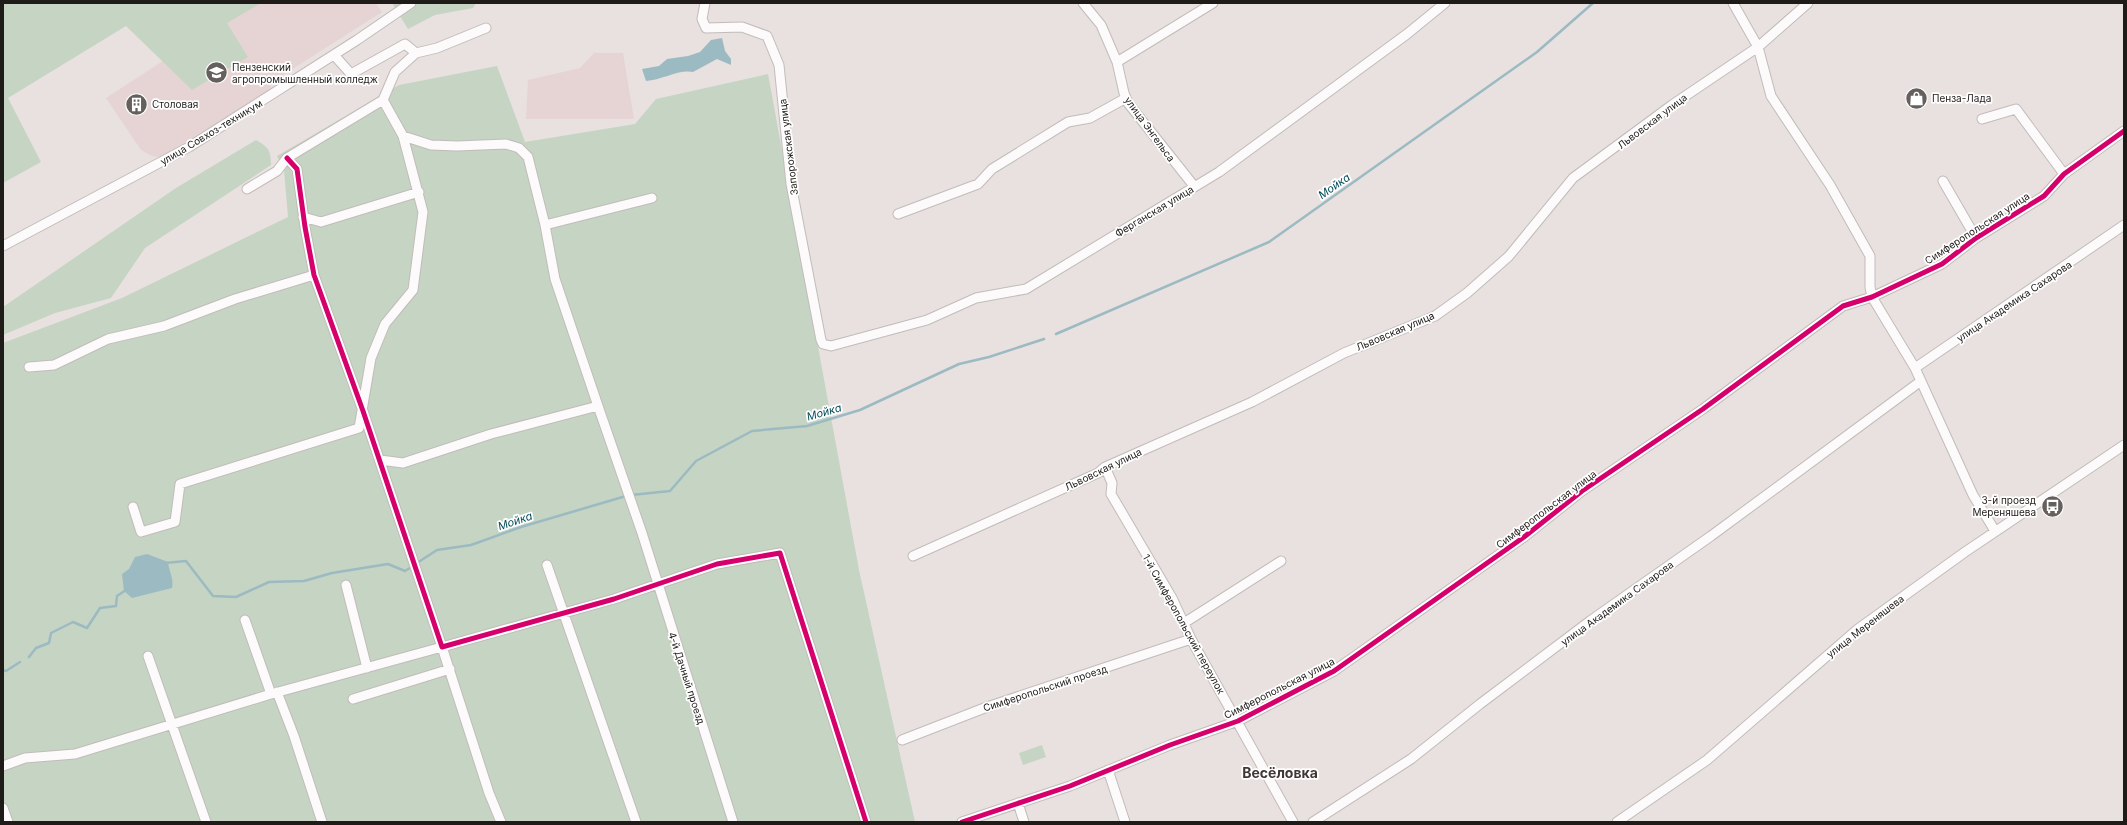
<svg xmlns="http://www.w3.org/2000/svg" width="2127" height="825" viewBox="0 0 2127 825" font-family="Inter,sans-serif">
<rect width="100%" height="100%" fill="#e8e1df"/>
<path fill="#e6d4d5" d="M 252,3 L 376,3 L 382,12 L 269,84 L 272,89 L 161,157 L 152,156 L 141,150 L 106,98 Z
M 594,53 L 623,53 L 634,119 L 526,119 L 528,80 L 580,68 Z"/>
<path fill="#c6d4c4" d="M 3,3 L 261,3 L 227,23 L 248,57 L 192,90 L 126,26 L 8,98 L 41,162 L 3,183 Z
M 392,3 L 476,3 L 473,8 L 435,15 L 408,29 Z
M 497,66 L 525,142 L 635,124 L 656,99 L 768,74 L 859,570 L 915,822 L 3,822 L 3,343 L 122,298 L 288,217 L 284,170 L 277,156 L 399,85 Z
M 256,140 C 268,147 271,150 271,165 L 145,248 L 111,298 L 55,313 L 3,335 L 3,307 L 176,188 Z
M 1042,745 L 1046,757 L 1023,765 L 1019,753 Z"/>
<path fill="#9cbac2" d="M 722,38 L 725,51 L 731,59 L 731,65 L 717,59 L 693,72 C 679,69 662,80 646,81 L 642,69 L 659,66 L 667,59 L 688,56 L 700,52 L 711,40 Z
M 147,554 L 168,562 C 169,572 174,578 172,588 L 132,598 L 124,591 L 122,574 L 129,569 L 135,557 Z"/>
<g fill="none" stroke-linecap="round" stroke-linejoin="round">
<path stroke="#9cbac2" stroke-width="2.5" d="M 1056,334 L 1269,242 L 1537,52 L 1593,3
M 631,495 L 670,491 L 696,461 L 752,431 L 807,426 L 860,410 L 959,364 L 989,357 L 1044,339
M 165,563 L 186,561 L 213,596 L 236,597 L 269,582 L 304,581 L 332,573 L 388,564 L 405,571 L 413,566
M 417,563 L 437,550 L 471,545 L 521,527 L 626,496
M 29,657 L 36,648 L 49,643 L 51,633 L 73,622 L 87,628 L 100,608 L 116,606 L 117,596 L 126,590
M 3,670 L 6,671 L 20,662"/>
<defs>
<path id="minor" d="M 705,3 L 702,19 L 706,28 L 742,27 L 767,36 L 779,65 L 791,184 L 821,340 L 823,344 L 831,346 L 927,320 L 976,298 L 1026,289 L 1219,172 L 1407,34 L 1445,3
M 1083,3 L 1101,25 L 1117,62 L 1124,93 L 1128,103 L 1194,186
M 1733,3 L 1758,47 L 1771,96 L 1830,185 L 1870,256 L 1870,287 L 1872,297 L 1915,368 L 1973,495 L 1995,531
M 334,55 L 351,74 L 405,44 L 416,53 L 437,48 L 486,28
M 1117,62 L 1213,3
M 1982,119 L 2016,109 L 2064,174
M 403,136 L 431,145 L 457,146 L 506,144 L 519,148 L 528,157 L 545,225 L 652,198
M 287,158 L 297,169 L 305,227 L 314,275 L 363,411 L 442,647 L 614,599 L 717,564 L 780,553 L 866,822
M 1943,181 L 1976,238
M 247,189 L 277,171 L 287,158 L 383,100 L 395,72 L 416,53
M 898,214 L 978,184 L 992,169 L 1068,122 L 1090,118 L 1126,98
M 303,217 L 321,222 L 419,192
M 3,246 L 189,147 L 357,40 L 411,3
M 29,367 L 54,365 L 108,339 L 164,326 L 235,299 L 314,275
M 1915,368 L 2124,225
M 598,406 L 642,533 L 733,822
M 380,460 L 403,463 L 491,434 L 598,406 L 555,279 L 545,225
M 1105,467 L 1112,483 L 1111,494 L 1172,598 L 1191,639 L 1293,822
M 133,507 L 141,532 L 175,522 L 180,484 L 359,428 L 371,358 L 385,324 L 413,290 L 423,212 L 403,136 L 383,100
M 913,556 L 1098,473 L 1105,467 L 1252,402 L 1344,353 L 1435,316 L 1467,293 L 1509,256 L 1573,178 L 1672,105 L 1758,47 L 1808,3
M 547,565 L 636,822
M 346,585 L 367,668
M 245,620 L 271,694
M 1184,623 L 1281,561
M 148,656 L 206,822
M 277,692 L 294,736 L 322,822
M 353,699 L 450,669
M 902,740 L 987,707 L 1191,639
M 3,766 L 25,758 L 75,754 L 271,694 L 442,647 L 489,793 L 501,822
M 1108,770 L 1125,822
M 1018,803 L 1024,822
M 3,808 L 8,822
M 962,822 L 1070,786 L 1170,745 L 1238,721 L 1334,671 L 1524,537 L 1582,491 L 1703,409 L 1843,306 L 1872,297 L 1942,264 L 1976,238 L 2044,196 L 2064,174 L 2124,131
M 1313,822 L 1411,759 L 1480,704 L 1590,621 L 1711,536 L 1921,381
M 1617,822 L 1707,760 L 1858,629 L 1965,552 L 2124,445"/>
</defs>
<use href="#minor" stroke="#c1bcba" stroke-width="11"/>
<use href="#minor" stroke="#fcfafa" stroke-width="9"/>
<defs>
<path id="cycleway" d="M 287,158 L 297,169 L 305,227 L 314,275 L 363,411 L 442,647 L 614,599 L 717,564 L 780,553 L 866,822
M 962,822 L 1070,786 L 1170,745 L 1238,721 L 1334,671 L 1524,537 L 1582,491 L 1703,409 L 1843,306 L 1872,297 L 1942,264 L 1976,238 L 2044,196 L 2064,174 L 2124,131"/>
</defs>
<use href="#cycleway" stroke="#fff" stroke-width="8"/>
<use href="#cycleway" stroke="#d6006c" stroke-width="5"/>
</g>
<defs>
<symbol id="university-disc" viewBox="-11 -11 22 22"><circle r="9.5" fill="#65605e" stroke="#fff"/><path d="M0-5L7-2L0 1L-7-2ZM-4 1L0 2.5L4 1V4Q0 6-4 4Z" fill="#fff"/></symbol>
<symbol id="shop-disc" viewBox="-11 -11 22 22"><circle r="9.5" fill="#65605e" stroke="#fff"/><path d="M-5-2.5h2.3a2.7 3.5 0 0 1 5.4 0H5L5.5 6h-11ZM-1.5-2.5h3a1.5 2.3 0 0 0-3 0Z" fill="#fff"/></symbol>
<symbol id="building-disc" viewBox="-11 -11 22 22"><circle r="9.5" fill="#65605e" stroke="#fff"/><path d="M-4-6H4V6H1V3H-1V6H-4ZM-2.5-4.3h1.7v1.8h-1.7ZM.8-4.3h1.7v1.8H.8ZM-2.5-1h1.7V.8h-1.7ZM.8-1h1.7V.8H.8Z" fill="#fff"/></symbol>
<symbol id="bus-disc" viewBox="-11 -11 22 22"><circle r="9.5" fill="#65605e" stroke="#fff"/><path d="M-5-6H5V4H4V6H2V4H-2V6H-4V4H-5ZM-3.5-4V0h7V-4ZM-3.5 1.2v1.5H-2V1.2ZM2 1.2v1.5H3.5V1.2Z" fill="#fff"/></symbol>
</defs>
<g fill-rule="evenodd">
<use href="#university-disc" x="204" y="60" width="25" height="25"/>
<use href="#shop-disc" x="1904" y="86" width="25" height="25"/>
<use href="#building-disc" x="124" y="92" width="25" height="25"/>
<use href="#bus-disc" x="2040" y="494" width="25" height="25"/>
</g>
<g text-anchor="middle" stroke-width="3.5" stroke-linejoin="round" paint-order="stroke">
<g font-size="10" fill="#1f1b19" stroke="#fff" text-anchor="start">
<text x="232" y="71">Пензенский<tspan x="232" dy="12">агропромышленный колледж</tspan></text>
<text x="1932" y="102">Пенза-Лада</text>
<text x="152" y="108">Столовая</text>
<text x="2036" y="504" text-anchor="end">3-й проезд<tspan x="2036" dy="12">Мереняшева</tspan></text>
</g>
<g font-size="10" fill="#1f1b19" stroke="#fff">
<text transform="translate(1652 121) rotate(-37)" y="4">Львовская улица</text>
<text transform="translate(1150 129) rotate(54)" y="4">улица Энгельса</text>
<text transform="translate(211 132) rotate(-31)" y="4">улица Совхоз-техникум</text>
<text transform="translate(788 147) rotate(-97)" y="4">Запорожская улица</text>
<text transform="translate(1154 211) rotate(-31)" y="4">Ферганская улица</text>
<text transform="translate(1977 228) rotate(-33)" y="4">Симферопольская улица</text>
<text transform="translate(2014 301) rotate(-34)" y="4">улица Академика Сахарова</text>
<text transform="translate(1395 331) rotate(-23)" y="4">Львовская улица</text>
<text transform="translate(1103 469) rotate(-26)" y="4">Львовская улица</text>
<text transform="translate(1546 509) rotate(-37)" y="4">Симферопольская улица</text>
<text transform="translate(1617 603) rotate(-36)" y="4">улица Академика Сахарова</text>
<text transform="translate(1184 624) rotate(61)" y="4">1-й Симферопольский переулок</text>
<text transform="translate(1865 626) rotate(-38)" y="4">улица Мереняшева</text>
<text transform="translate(687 678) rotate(72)" y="4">4-й Дачный проезд</text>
<text transform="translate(1045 688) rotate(-18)" y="4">Симферопольский проезд</text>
<text transform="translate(1279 688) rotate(-27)" y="4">Симферопольская улица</text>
</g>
<g font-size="11" font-style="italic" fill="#004b57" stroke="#fff">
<text transform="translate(1334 186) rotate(-35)" y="4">Мойка</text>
<text transform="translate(824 412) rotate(-16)" y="4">Мойка</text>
<text transform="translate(515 521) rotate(-19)" y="4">Мойка</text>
</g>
<g font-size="14" font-weight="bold" fill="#413734" stroke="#fff">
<text x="1280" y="778">Весёловка</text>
</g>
</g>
<rect width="2127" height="825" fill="none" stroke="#1f1b19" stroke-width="8"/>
</svg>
